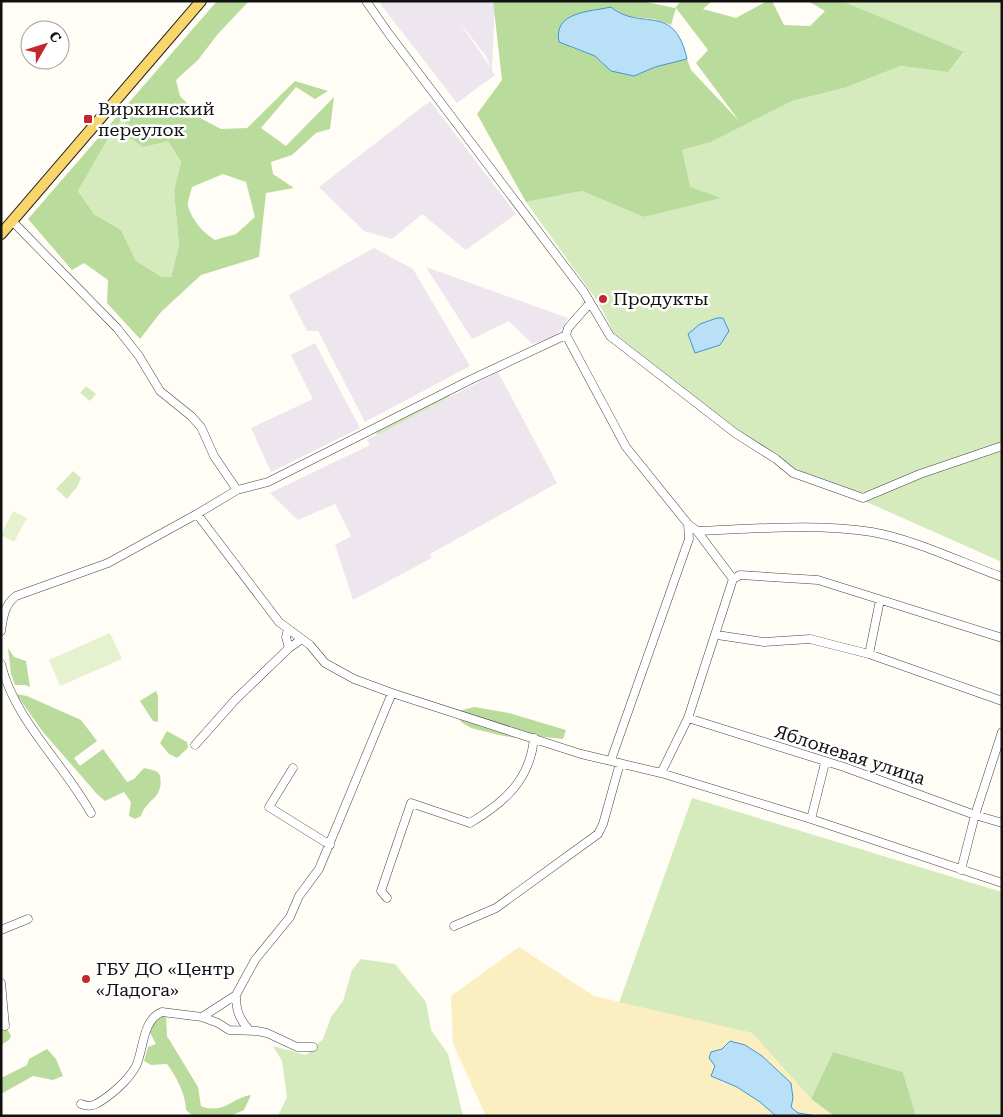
<svg xmlns="http://www.w3.org/2000/svg" width="1003" height="1117" viewBox="0 0 1003 1117" font-family="'Roboto Serif',serif">
<rect width="100%" height="100%" fill="#fffdf5"/>
<path fill="#eee6ef" fill-rule="evenodd" d="M 378,1 L 495,1 L 492,71 L 495,75 L 457,103 ZM 457,19 L 486,56 L 491,68 Z
M 430,101 L 516,214 L 466,250 L 422,214 L 392,239 L 364,231 L 319,187 Z
M 374,248 L 413,269 L 470,366 L 365,422 L 318,331 L 307,331 L 289,295 Z
M 426,267 L 568,318 L 562,329 L 553,337 L 532,344 L 509,321 L 472,339 Z
M 315,343 L 360,428 L 271,472 L 251,428 L 313,399 L 291,355 Z
M 498,372 L 557,483 L 430,554 L 432,558 L 353,600 L 335,545 L 351,536 L 335,504 L 298,520 L 270,493 L 370,445 L 367,440 Z"/>
<path fill="#d5ebbd" d="M 842,1 L 1002,1 L 1002,562 L 783,465 L 614,333 L 598,302 L 526,202 L 582,191 L 644,217 L 719,198 L 689,187 L 681,150 L 711,142 L 792,101 L 844,88 L 901,66 L 948,72 L 964,53 Z
M 125,114 L 168,141 L 181,162 L 174,191 L 179,245 L 171,277 L 162,277 L 136,261 L 121,230 L 94,214 L 78,191 L 110,135 Z
M 86,386 L 96,394 L 90,401 L 80,393 Z
M 448,392 L 451,395 L 448,398 L 378,435 L 376,434 L 376,430 Z
M 73,471 L 81,478 L 77,487 L 67,499 L 56,489 Z
M 692,798 L 1002,892 L 1002,1116 L 916,1116 L 903,1072 L 833,1052 L 811,1099 L 752,1033 L 619,1003 Z
M 361,959 L 395,964 L 426,1002 L 431,1030 L 448,1054 L 463,1116 L 278,1116 L 287,1097 L 282,1061 L 273,1046 L 306,1055 L 323,1039 L 331,1017 L 343,1001 L 352,970 Z"/>
<path fill="#b9dc9c" fill-rule="evenodd" d="M 217,1 L 249,1 L 217,35 L 198,60 L 176,80 L 180,96 L 202,119 L 221,129 L 247,128 L 295,81 L 328,91 L 315,99 L 296,87 L 261,128 L 286,146 L 334,97 L 330,129 L 316,133 L 292,155 L 271,162 L 273,174 L 294,188 L 266,193 L 259,257 L 201,275 L 161,312 L 140,339 L 107,303 L 108,280 L 84,263 L 72,270 L 28,219 ZM 125,115 L 128,136 L 143,147 L 168,141 L 181,162 L 174,191 L 179,245 L 171,277 L 162,277 L 136,261 L 121,230 L 94,214 L 78,191 L 110,135 ZM 223,174 L 246,182 L 255,217 L 236,234 L 215,240 C 203,233 192,220 188,206 C 187,201 191,193 192,187 Z
M 493,1 L 642,1 L 675,8 L 681,1 L 712,1 L 703,9 L 736,18 L 767,1 L 772,1 L 784,25 L 810,26 L 825,11 L 808,1 L 842,1 L 964,52 L 948,72 L 901,66 L 844,88 L 792,101 L 711,142 L 682,150 L 690,187 L 721,198 L 644,217 L 582,191 L 526,202 L 477,114 L 502,80 ZM 676,8 L 708,50 L 696,63 L 740,122 L 691,70 L 687,59 L 655,67 L 634,76 L 611,71 L 595,56 L 570,47 L 622,16 L 654,19 L 671,25 Z
M 8,648 L 14,657 L 26,661 L 30,687 L 25,685 L 15,685 L 11,674 Z
M 156,691 L 158,696 L 158,722 L 153,721 L 140,701 Z
M 16,694 L 27,696 L 81,720 L 97,741 L 74,758 L 80,766 L 103,749 L 127,782 L 134,779 L 144,768 L 156,771 L 160,775 C 164,800 147,797 141,816 L 135,819 L 129,816 L 131,802 L 124,792 L 105,801 L 97,794 L 43,732 Z
M 474,707 L 509,713 L 566,730 L 563,739 L 528,735 L 516,738 L 499,735 L 471,728 L 461,722 L 455,712 Z
M 167,731 L 187,742 L 188,748 L 177,758 L 169,754 L 160,743 Z
M 163,1015 L 166,1016 L 167,1036 L 198,1087 L 201,1106 C 224,1115 231,1098 251,1095 L 244,1110 L 230,1116 L 193,1116 L 186,1110 C 186,1095 176,1076 167,1064 L 151,1065 L 144,1061 L 148,1047 L 156,1044 L 150,1033 L 153,1025 Z
M 1,1029 L 7,1029 L 11,1036 L 9,1040 L 1,1045 Z
M 47,1049 L 56,1059 L 63,1076 L 53,1080 L 33,1076 L 1,1094 L 1,1078 L 27,1065 L 29,1059 Z
M 833,1052 L 903,1072 L 916,1116 L 834,1116 L 811,1099 Z"/>
<path fill="#fbeec1" d="M 519,947 L 594,996 L 752,1033 L 811,1099 L 834,1116 L 797,1113 L 790,1107 C 804,1063 743,1069 715,1066 L 722,1082 L 737,1087 L 760,1102 L 776,1116 L 486,1116 L 453,1044 L 451,996 Z"/>
<path fill="#e6f2cf" d="M 13,511 L 27,518 L 14,542 L 1,535 Z
M 110,633 L 122,659 L 60,686 L 49,660 Z"/>
<path fill="#b9e0f7" stroke="#3f96cf" d="M 611,7 C 641,32 674,1 687,59 L 655,67 L 634,76 L 611,71 L 595,56 L 559,42 C 553,12 588,12 611,7 Z
M 717,318 L 723,318 L 729,331 L 720,345 L 695,353 L 688,334 L 700,324 Z
M 730,1041 L 745,1045 L 762,1056 L 791,1083 L 793,1098 L 791,1107 L 798,1113 L 817,1116 L 776,1116 L 760,1102 L 737,1087 L 711,1076 L 715,1066 L 709,1058 L 711,1052 L 722,1049 Z"/>
<g fill="none" stroke-linecap="round" stroke-linejoin="round">
<defs>
<path id="minor" d="M 366,1 L 389,34 L 584,292 L 610,336 L 735,433 L 776,459 L 793,473 L 863,498 L 920,474 L 1002,446
M 12,221 L 117,328 L 139,356 L 160,391 L 191,416 L 201,427 L 214,456 L 237,490
M 566,335 L 626,447 L 688,524 L 697,531 L 733,579 L 688,718 L 661,773
M 197,514 L 279,622 L 310,645 L 325,663 L 354,679 L 392,693 L 581,754 L 661,773 L 811,819 L 1002,883
M 697,531 C 752,529 818,523 872,532 C 916,540 960,562 1002,577
M 733,579 L 740,575 L 818,580 L 1002,638
M 288,629 L 286,637 L 289,648
M 1,631 C 3,618 4,605 16,596 L 108,563 L 197,514 L 237,490 L 268,482 L 472,379 L 566,335 L 568,328 L 590,303
M 717,635 L 764,642 L 810,639 L 869,654 L 1002,701
M 869,654 L 880,600
M 1,664 C 14,719 63,763 91,813
M 688,718 L 844,767 L 975,815 L 1002,823
M 195,745 L 235,700 L 289,648 L 302,639
M 611,760 L 689,539 L 688,524
M 293,768 L 269,807 L 330,845
M 811,819 L 825,763
M 961,870 L 975,815 L 1002,732
M 387,898 L 381,891 L 411,803 L 470,823 C 505,802 530,780 534,738
M 454,926 L 496,908 L 598,834 L 603,824 L 620,763
M 1,930 L 28,919
M 1,983 L 5,1026
M 236,995 C 236,1011 239,1018 249,1030
M 202,1017 L 236,995 L 255,960 L 290,917 L 299,896 L 319,869 L 392,693
M 81,1104 C 86,1106 91,1107 96,1104 C 109,1097 129,1080 136,1066 C 144,1049 142,1020 162,1012 L 202,1017 L 218,1023 L 229,1030 L 257,1031 L 267,1033 L 297,1047 L 313,1047"/>
<path id="major" d="M 1,234 L 201,1"/>
</defs>
<use href="#minor" stroke="#444" stroke-width="9"/>
<use href="#major" stroke="#222" stroke-width="12"/>
<use href="#minor" stroke="#fff" stroke-width="8"/>
<use href="#major" stroke="#f9d66b" stroke-width="10"/>
</g>
<g fill="#c4262e" stroke="#fff" stroke-width="2">
<rect x="83" y="114" width="10" height="10" rx="2.5"/>
<circle cx="603" cy="299" r="5"/>
<circle cx="86" cy="979" r="5"/>
</g>
<g text-anchor="middle" stroke-width="5" stroke-linejoin="round" paint-order="stroke">
<g font-size="18" fill="#111" stroke="#fff" text-anchor="start">
<text x="98" y="115">Виркинский<tspan x="98" dy="21">переулок</tspan></text>
<text x="613" y="305">Продукты</text>
<text x="96" y="975">ГБУ ДО «Центр<tspan x="96" dy="21">«Ладога»</tspan></text>
</g>
<g font-size="18" fill="#111" stroke="#fff">
<text transform="translate(850 755) rotate(18)" y="6">Яблоневая улица</text>
</g>
</g>
<rect width="1003" height="1117" fill="none" stroke="#111111" stroke-width="5"/>
<g transform="translate(45 45) rotate(51)"><circle r="24" fill="#ffffff" stroke="#a0a0a0"/>
<path d="M0-4L9 19L0 12L-9 19Z" fill="#c4262e"/>
<text y="-8" font-size="14" font-weight="bold" text-anchor="middle" fill="#111111">С</text>
</g>
</svg>
